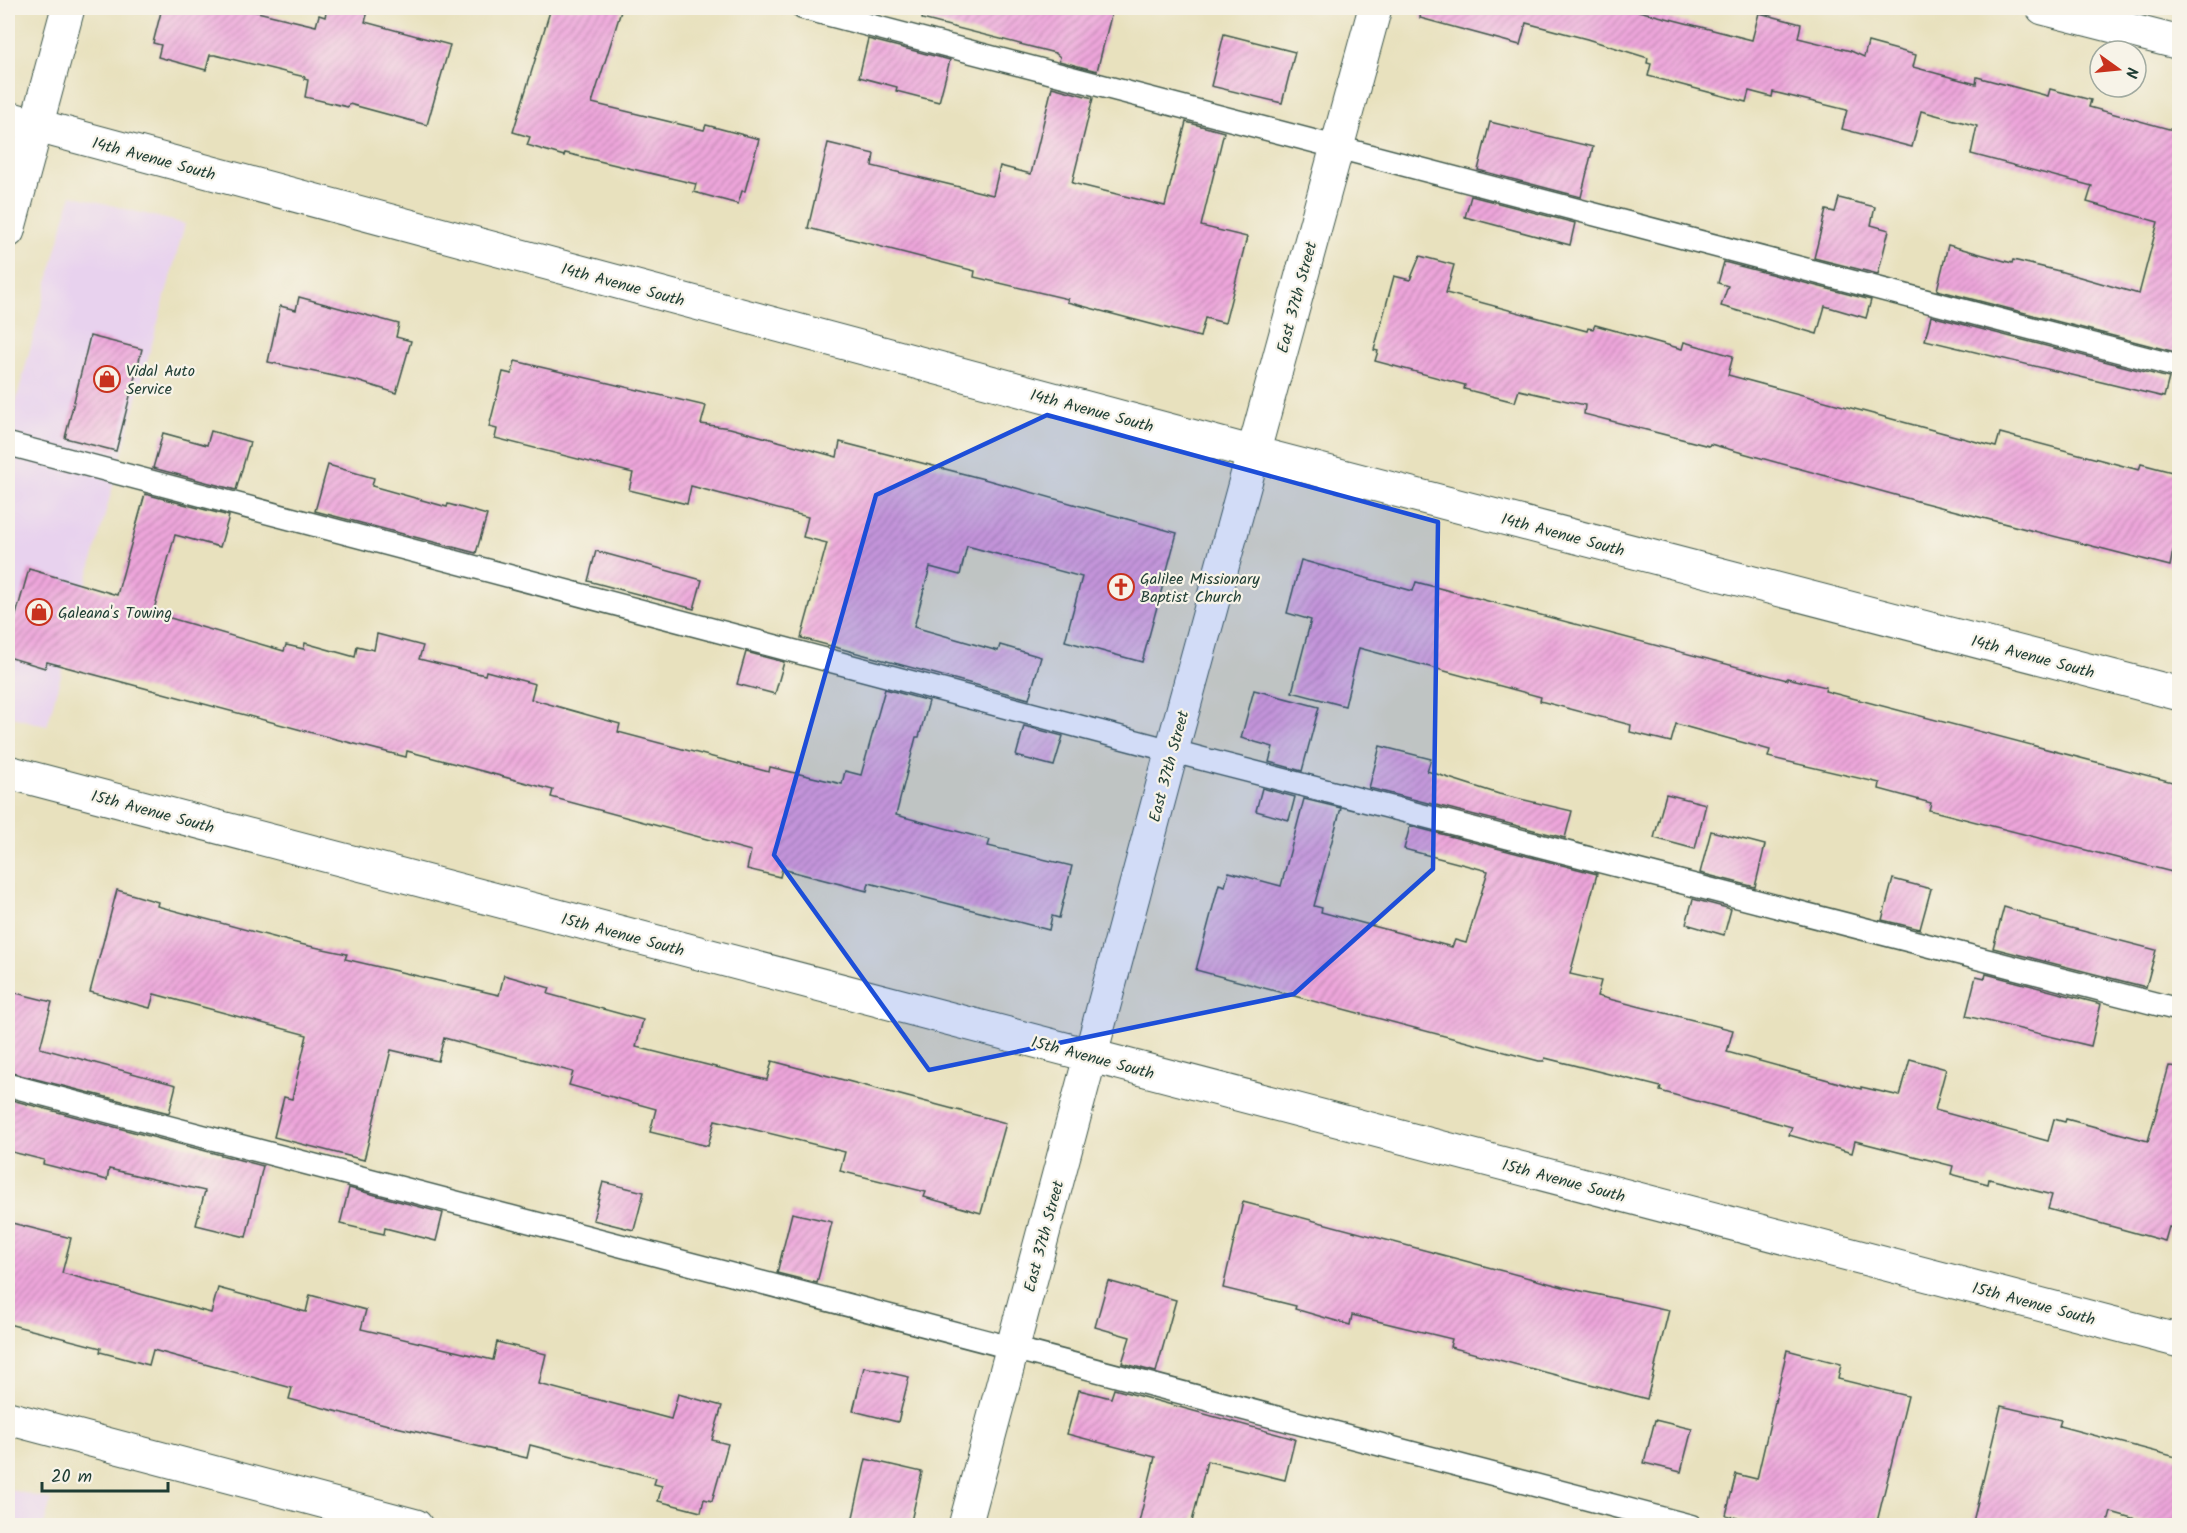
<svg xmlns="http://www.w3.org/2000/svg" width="2187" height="1533" viewBox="0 0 2187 1533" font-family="Kalam,sans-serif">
<defs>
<pattern id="building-hatch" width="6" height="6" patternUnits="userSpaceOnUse" patternTransform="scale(1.5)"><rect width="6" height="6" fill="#eea6db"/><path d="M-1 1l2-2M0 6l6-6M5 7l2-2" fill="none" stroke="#c088b2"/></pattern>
</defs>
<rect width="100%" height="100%" fill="#f7f3e8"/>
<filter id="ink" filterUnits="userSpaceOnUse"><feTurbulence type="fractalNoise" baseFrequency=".0167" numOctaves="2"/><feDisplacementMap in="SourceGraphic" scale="12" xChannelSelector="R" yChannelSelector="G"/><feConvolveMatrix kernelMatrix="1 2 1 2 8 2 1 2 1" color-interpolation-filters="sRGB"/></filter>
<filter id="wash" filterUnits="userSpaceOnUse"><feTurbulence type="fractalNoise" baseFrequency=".008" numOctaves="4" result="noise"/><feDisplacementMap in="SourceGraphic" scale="24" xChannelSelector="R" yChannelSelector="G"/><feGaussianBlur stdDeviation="1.35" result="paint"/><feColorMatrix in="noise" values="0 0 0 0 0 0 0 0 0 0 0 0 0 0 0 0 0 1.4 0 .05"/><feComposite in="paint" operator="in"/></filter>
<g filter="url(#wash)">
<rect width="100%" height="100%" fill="#e8e1be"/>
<path fill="#e8d2ee" d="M 71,195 L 185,224 L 47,726 L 8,716 L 8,432 Z
M 8,1489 L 51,1500 L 44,1525 L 8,1525 Z"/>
<g id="blocks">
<path fill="url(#building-hatch)" d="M 162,8 L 241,8 L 316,26 L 319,15 L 325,17 L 327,8 L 369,8 L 365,22 L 450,45 L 427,125 L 349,104 L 348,107 L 305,97 L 308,80 L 304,79 L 305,77 L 215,55 L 210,55 L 206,70 L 158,57 L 161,45 L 153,43 Z
M 551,8 L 622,8 L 592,103 L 704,130 L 706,125 L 759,139 L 745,191 L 742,191 L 738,204 L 694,192 L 696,184 L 565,153 L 564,156 L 527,145 L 530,137 L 513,132 Z
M 924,8 L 1113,8 L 1097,71 L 1059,61 L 1060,57 L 1055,53 L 922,19 Z
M 1421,8 L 1627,8 L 1752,40 L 1759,13 L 1801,24 L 1798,38 L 1851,51 L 1864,57 L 1868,42 L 1916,55 L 1913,67 L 1976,84 L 1977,77 L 2048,96 L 2050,89 L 2091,100 L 2089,107 L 2180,132 L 2180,332 L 2175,352 L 1937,290 L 1948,245 L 2012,263 L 2013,260 L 2059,271 L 2139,294 L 2158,222 L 2087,202 L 2092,186 L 1971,154 L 1977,126 L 1921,111 L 1912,147 L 1842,129 L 1847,110 L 1773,92 L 1772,97 L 1749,91 L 1746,102 L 1648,76 L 1651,64 L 1647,63 L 1648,58 L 1587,39 L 1526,23 L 1520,45 L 1420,18 Z
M 1224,34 L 1295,52 L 1282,103 L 1211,86 Z
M 868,39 L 950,60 L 939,102 L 896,91 L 897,87 L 859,77 Z
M 1052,87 L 1093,98 L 1072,183 L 1165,206 L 1186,122 L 1224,132 L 1201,226 L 1247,237 L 1225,323 L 1205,318 L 1200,337 L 1067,302 L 1068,299 L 974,277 L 975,271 L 808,228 L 828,143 L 874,154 L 872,166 L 993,195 L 1000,166 L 1031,174 Z
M 1490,122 L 1593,147 L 1581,197 L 1478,170 Z
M 1471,196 L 1575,223 L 1570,245 L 1465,217 Z
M 1839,198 L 1875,207 L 1871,225 L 1889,230 L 1878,274 L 1814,258 L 1826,210 L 1835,212 Z
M 1420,256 L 1454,265 L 1446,293 L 1587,331 L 1588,328 L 1593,329 L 1595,325 L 1682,349 L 1684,342 L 1733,356 L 1728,375 L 1996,447 L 2000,433 L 2139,470 L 2141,464 L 2180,474 L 2180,553 L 2173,551 L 2170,566 L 1917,501 L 1710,444 L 1709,446 L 1584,414 L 1585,405 L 1519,390 L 1515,402 L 1464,389 L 1465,385 L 1375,361 L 1378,351 L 1374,350 L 1394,276 L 1410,280 Z
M 1724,262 L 1871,300 L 1866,318 L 1825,306 L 1817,334 L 1721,306 L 1728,286 L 1718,283 Z
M 299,297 L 399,324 L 396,337 L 411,341 L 396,393 L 357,381 L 268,362 L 280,306 L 296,310 Z
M 1931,316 L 2169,378 L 2164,397 L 1925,340 Z
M 90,336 L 142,349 L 116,451 L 65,438 Z
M 515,361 L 706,406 L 701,424 L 730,428 L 837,457 L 840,442 L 984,479 L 1177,533 L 1142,662 L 1065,641 L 1082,577 L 967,546 L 960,575 L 930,567 L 914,627 L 998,651 L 1000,645 L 1041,657 L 1029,699 L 801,638 L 827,543 L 803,537 L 808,517 L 691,486 L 687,504 L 629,490 L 633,473 L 495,438 L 497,429 L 489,427 L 503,372 L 512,374 Z
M 211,431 L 250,442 L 236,490 L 153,468 L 163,433 L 207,445 Z
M 328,465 L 374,478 L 372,486 L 447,507 L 448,504 L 487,515 L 476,553 L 315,511 Z
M 145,494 L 229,516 L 220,547 L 175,535 L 153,613 L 284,651 L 286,645 L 304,649 L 305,643 L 355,657 L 357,646 L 374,650 L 377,634 L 423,646 L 419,659 L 485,675 L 486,671 L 535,684 L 531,699 L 620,724 L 618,732 L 769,772 L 770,767 L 842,784 L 845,771 L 861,775 L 885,689 L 929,701 L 919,737 L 916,737 L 896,815 L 990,840 L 988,846 L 1072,866 L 1059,918 L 1052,916 L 1049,930 L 869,883 L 867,891 L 782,869 L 780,877 L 747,869 L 751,851 L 551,797 L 553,790 L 407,751 L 406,757 L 324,736 L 47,662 L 45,668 L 8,657 L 8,643 L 29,569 L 117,595 Z
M 596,551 L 702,580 L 694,609 L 588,581 Z
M 1301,560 L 1413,591 L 1416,582 L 1787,680 L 1787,678 L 1826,687 L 1825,691 L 2180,784 L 2180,874 L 1929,810 L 1931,803 L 1879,789 L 1880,783 L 1768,757 L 1770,750 L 1676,724 L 1671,742 L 1630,732 L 1631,725 L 1540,701 L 1541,697 L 1359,648 L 1345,706 L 1292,692 L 1311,620 L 1287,613 Z
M 746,652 L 784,662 L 775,694 L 737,684 Z
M 1254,690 L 1319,707 L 1302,771 L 1269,762 L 1273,747 L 1241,738 Z
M 1024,726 L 1063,736 L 1054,766 L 1016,756 Z
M 1380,746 L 1431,759 L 1427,771 L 1499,794 L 1572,811 L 1565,838 L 1369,788 Z
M 1262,788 L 1295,797 L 1289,820 L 1256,811 Z
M 1666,794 L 1706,804 L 1695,849 L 1654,838 Z
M 1304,799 L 1341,808 L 1314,906 L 1322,908 L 1321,912 L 1452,947 L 1455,940 L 1466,943 L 1488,871 L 1404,849 L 1410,826 L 1597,874 L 1570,974 L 1601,981 L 1597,996 L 1733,1030 L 1727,1052 L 1861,1089 L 1861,1087 L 1900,1096 L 1910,1059 L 1946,1069 L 1935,1110 L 2048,1141 L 2054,1119 L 2065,1122 L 2066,1119 L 2148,1141 L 2169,1066 L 2180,1067 L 2180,1230 L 2169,1227 L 2165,1241 L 2048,1209 L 2052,1195 L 1989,1179 L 1988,1184 L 1951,1174 L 1953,1166 L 1855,1141 L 1852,1153 L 1789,1135 L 1792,1127 L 1660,1091 L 1661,1087 L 1545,1058 L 1544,1061 L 1539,1061 L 1196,970 L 1219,884 L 1225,886 L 1229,872 L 1281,886 Z
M 1711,831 L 1765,845 L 1755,887 L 1700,873 Z
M 1893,879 L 1931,889 L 1920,929 L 1882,920 Z
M 117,890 L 158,902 L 157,906 L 300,944 L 347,954 L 345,959 L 499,995 L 504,975 L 550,988 L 548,994 L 643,1020 L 636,1047 L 767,1080 L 772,1061 L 1006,1123 L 981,1213 L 924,1197 L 926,1192 L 840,1171 L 845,1152 L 715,1120 L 708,1146 L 650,1132 L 656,1109 L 569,1085 L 573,1072 L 444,1038 L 438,1061 L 391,1050 L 364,1160 L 274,1137 L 284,1097 L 292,1099 L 307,1035 L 154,994 L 150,1008 L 90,992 Z
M 1693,899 L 1731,909 L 1724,935 L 1686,924 Z
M 2004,907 L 2040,918 L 2040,920 L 2156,950 L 2146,987 L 1993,948 Z
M 1986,974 L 2101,1004 L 2091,1046 L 1966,1016 L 1976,976 L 1985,978 Z
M 8,991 L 52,1002 L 40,1048 L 176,1085 L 169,1113 L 8,1072 Z
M 8,1099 L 263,1166 L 246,1237 L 196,1225 L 205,1191 L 109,1169 L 107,1180 L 43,1164 L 44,1160 L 8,1151 Z
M 603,1182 L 644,1192 L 634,1230 L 593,1220 Z
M 349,1188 L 443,1213 L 436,1241 L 385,1228 L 384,1234 L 340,1224 Z
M 1243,1202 L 1563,1287 L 1669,1310 L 1647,1399 L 1450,1347 L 1452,1339 L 1352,1315 L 1350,1325 L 1295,1309 L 1296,1306 L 1223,1288 Z
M 792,1213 L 832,1222 L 817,1283 L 777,1273 Z
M 12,1223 L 71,1238 L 62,1273 L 211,1313 L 218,1288 L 306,1312 L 310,1295 L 366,1310 L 361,1329 L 493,1360 L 497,1342 L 546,1354 L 539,1384 L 671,1419 L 678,1394 L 722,1406 L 712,1440 L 728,1444 L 712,1501 L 704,1499 L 701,1512 L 658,1501 L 662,1486 L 654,1484 L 656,1478 L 530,1445 L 527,1458 L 392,1426 L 289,1399 L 292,1388 L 153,1350 L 149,1365 L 100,1352 L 101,1348 L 8,1324 L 8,1242 Z
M 1108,1281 L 1176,1300 L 1156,1372 L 1122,1363 L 1130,1337 L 1095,1327 Z
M 1787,1350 L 1841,1364 L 1838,1379 L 1908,1396 L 1876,1526 L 1768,1526 L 1726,1515 L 1736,1474 L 1757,1479 Z
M 864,1367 L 909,1377 L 898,1422 L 853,1411 Z
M 1114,1389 L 1295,1439 L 1285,1480 L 1207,1461 L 1191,1526 L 1138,1526 L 1155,1457 L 1067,1434 L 1079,1390 L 1111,1398 Z
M 2001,1406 L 2061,1420 L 2059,1426 L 2180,1458 L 2180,1526 L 2160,1526 L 2111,1512 L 2107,1526 L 1972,1526 Z
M 1655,1420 L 1692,1429 L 1681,1472 L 1644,1463 Z
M 866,1459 L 922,1472 L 910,1526 L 851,1526 Z"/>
</g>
</g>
<g filter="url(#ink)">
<use href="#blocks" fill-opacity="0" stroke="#3d5649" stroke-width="1.5"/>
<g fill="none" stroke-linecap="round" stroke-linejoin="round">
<defs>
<path id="service" d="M 803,8 L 2180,367
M 8,444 L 1218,763 L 2180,1010
M 8,1085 L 1691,1526"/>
<path id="minor" d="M 2043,8 L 2180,43
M 8,118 L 1254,453 L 2180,694
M 8,772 L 2180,1341
M 965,1526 L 1172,750 L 1375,8"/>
<path id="tertiary" d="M 8,231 L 68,8
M 8,1418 L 416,1526"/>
</defs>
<use href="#service" stroke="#3d5649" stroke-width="25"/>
<use href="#minor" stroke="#3d5649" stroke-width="35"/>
<use href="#tertiary" stroke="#3d5649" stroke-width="35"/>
<use href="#service" stroke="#fff" stroke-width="22"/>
<use href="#minor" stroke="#fff" stroke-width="33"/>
<use href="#tertiary" stroke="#fff" stroke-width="33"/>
</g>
</g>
<path fill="#1d4ed8" fill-opacity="0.2" stroke="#1d4ed8" stroke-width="4.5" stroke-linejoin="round" d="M 1047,415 L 1438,522 L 1433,869 L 1294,994 L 929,1070 L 774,855 L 876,495 Z"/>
<defs>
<symbol id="shop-ring" viewBox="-11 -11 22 22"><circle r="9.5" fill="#f7f3e8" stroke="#c8321e" stroke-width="1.5"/><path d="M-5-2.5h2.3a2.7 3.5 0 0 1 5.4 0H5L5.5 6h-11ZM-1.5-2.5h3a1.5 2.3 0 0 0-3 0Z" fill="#c8321e"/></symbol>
<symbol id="church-ring" viewBox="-11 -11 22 22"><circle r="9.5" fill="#f7f3e8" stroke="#c8321e" stroke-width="1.5"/><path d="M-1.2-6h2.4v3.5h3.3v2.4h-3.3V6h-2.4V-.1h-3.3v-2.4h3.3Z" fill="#c8321e"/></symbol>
</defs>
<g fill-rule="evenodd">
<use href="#shop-ring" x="92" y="364" width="30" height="30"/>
<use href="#church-ring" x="1106" y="572" width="30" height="30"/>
<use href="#shop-ring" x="24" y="597" width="30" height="30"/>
</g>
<g text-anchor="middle" stroke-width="4.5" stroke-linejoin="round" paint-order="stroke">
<g font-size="16" fill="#1f3d34" stroke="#f7f3e8">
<text transform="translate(154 158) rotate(15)" y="6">14th Avenue South</text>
<text transform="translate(623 284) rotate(15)" y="6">14th Avenue South</text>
<text transform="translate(1296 297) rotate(-75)" y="6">East 37th Street</text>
<text transform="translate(1092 410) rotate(15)" y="6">14th Avenue South</text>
<text transform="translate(1563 534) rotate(15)" y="6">14th Avenue South</text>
<text transform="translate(2033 656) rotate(15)" y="6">14th Avenue South</text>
<text transform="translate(1168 766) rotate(-75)" y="6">East 37th Street</text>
<text transform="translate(153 811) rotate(15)" y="6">15th Avenue South</text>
<text transform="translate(623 934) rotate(15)" y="6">15th Avenue South</text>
<text transform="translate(1093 1057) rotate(15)" y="6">15th Avenue South</text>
<text transform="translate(1564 1180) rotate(15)" y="6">15th Avenue South</text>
<text transform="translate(1043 1236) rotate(-75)" y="6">East 37th Street</text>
<text transform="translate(2034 1303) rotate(15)" y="6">15th Avenue South</text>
</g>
<g font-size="16" fill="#1f3d34" stroke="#f7f3e8" text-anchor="start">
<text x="126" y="376">Vidal Auto<tspan x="126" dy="18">Service</tspan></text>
<text x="1140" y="584">Galilee Missionary<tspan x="1140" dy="18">Baptist Church</tspan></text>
<text x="58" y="618">Galeana's Towing</text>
</g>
</g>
<rect width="2187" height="1533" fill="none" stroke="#f7f3e8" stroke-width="30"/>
<g transform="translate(2118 69) rotate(105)"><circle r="28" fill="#f7f3e8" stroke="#a1aaa0" stroke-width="1.5"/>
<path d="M0-4.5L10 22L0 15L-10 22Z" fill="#c8321e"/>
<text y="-9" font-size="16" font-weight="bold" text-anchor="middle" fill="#1f3d34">N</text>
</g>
<path d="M42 1482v9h126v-9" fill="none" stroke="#1f3d34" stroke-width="3"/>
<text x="51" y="1482" font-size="18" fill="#1f3d34" stroke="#f7f3e8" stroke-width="4.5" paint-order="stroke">20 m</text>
</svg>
